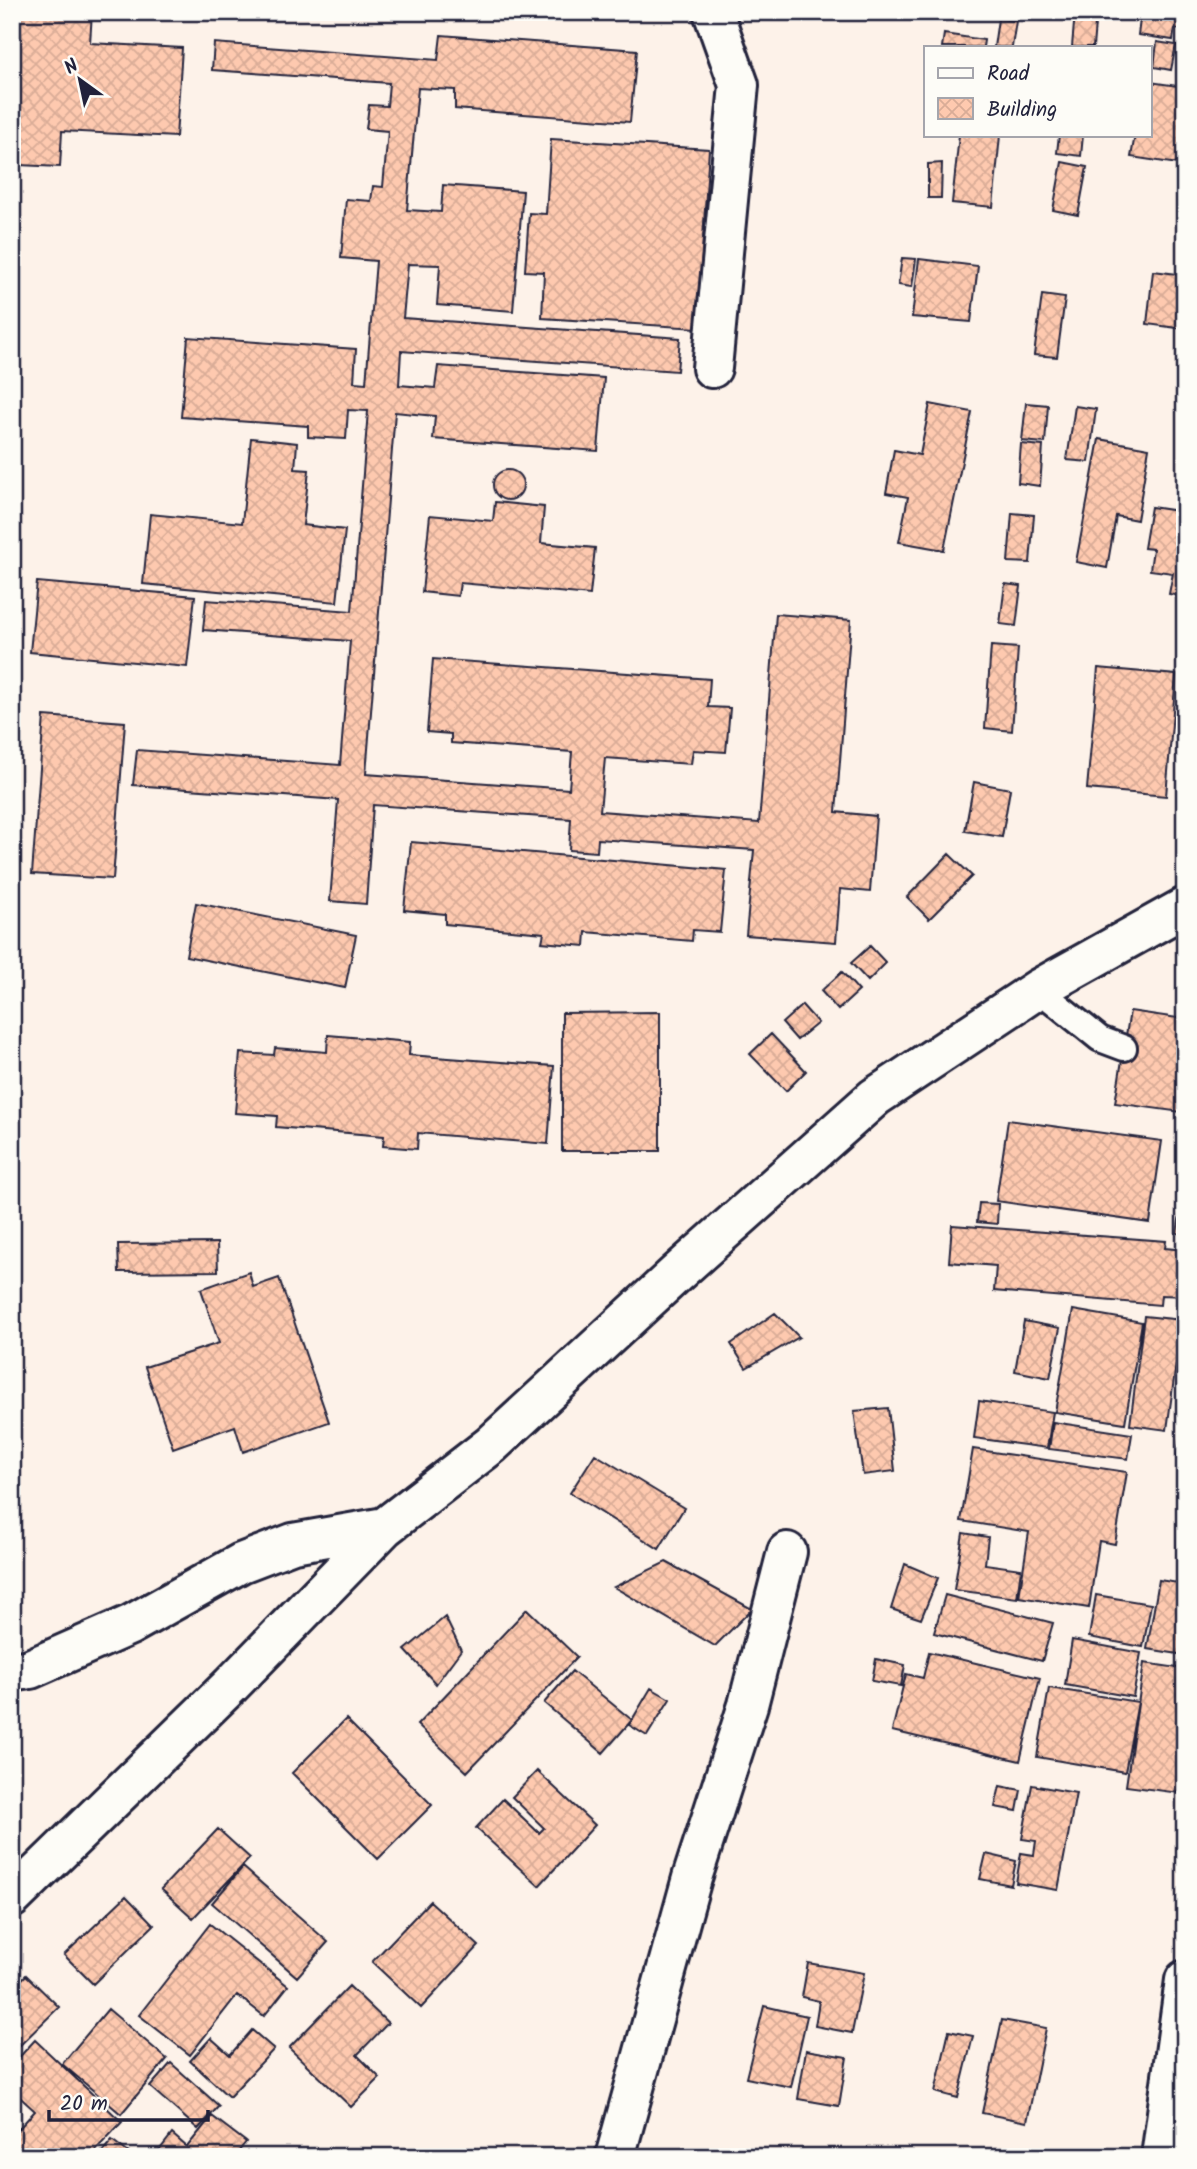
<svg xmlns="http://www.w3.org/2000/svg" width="1197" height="2169" viewBox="0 0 1197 2169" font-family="Kalam,sans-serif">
<defs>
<pattern id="building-cross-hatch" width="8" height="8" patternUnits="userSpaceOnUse" patternTransform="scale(1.75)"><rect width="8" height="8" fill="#fec9af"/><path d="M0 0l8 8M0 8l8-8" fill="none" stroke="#d9ac97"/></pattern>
</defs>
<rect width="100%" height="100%" fill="#fdf2e9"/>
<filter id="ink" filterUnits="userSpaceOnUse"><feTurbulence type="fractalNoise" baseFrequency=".0143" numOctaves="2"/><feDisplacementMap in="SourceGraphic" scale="14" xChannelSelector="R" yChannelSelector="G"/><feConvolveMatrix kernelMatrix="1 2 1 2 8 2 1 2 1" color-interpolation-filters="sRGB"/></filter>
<g filter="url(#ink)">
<path fill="url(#building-cross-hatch)" stroke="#22223b" stroke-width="2" d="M 17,12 L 92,12 L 90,43 L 182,48 L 176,137 L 62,131 L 60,167 L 20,165 L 21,145 L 12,144 L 12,84 Z
M 1075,12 L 1096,12 L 1093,47 L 1072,47 Z
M 1141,12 L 1185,12 L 1185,30 L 1175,29 L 1173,40 L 1138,35 Z
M 998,19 L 1016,21 L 1012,47 L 994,47 Z
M 944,34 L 984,40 L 983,47 L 942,47 Z
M 441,35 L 637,50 L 630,122 L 455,109 L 455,90 L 418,88 L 407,210 L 441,212 L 443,185 L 523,191 L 513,311 L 437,305 L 440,265 L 408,264 L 403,318 L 680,338 L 677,371 L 401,351 L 399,385 L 435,388 L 438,366 L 604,378 L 598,451 L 433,439 L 435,416 L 395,412 L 366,774 L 569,789 L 572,752 L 451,743 L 451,734 L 427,732 L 433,659 L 710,679 L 708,707 L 730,708 L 726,752 L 693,750 L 691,764 L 605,758 L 600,811 L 759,823 L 776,614 L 851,620 L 836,812 L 876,816 L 870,892 L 840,889 L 836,942 L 746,935 L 754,850 L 598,839 L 597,852 L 569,850 L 571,819 L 373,805 L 366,904 L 330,901 L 338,800 L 133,785 L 137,750 L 340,765 L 350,641 L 203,630 L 206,600 L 352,611 L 368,411 L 348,410 L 346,439 L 308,437 L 308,426 L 181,417 L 188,337 L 356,349 L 354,382 L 366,383 L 376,261 L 341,258 L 346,199 L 371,201 L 373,186 L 383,187 L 388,131 L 366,129 L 369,105 L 387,106 L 389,83 L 212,70 L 214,43 L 438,60 Z
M 1157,42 L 1176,45 L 1171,70 L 1154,67 Z
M 1150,82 L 1185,87 L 1185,165 L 1131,157 L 1135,135 L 1150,135 Z
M 959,135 L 1000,135 L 993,207 L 952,203 Z
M 1059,135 L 1083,135 L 1081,156 L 1057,153 Z
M 551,139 L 709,149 L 697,328 L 542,318 L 544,272 L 525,271 L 529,213 L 546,214 Z
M 1062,162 L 1087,167 L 1078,215 L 1053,210 Z
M 942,163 L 941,198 L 928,198 L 928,164 Z
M 902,258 L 916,259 L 912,287 L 898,285 Z
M 919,259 L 978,266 L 971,322 L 912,317 Z
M 1153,271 L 1185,275 L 1185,329 L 1147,324 Z
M 1042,295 L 1065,298 L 1057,357 L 1034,355 Z
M 1026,403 L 1048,405 L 1045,443 L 1022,441 Z
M 930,404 L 972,412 L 944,550 L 899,542 L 908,497 L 886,493 L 894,450 L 920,455 Z
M 1075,406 L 1096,409 L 1089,462 L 1067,460 Z
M 251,438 L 297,443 L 295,469 L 309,470 L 303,525 L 345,530 L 337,602 L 143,584 L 150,514 L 242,523 Z
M 1099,439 L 1149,448 L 1137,520 L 1116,516 L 1107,568 L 1076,562 Z
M 1021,444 L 1043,446 L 1040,486 L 1018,483 Z
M493 485a15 15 0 1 1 30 0a15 15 0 1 1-30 0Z
M 1182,485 L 1185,486 L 1185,597 L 1169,594 L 1173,573 L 1150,570 L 1153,549 L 1144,548 L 1151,507 L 1178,511 Z
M 495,502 L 544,507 L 541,543 L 595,548 L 590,595 L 460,583 L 458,596 L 422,592 L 430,515 L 493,521 Z
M 1012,513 L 1034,515 L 1030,563 L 1008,562 Z
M 37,582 L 195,596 L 187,667 L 30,652 Z
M 1005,584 L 1021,586 L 1016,626 L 1000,624 Z
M 991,646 L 1018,648 L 1012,731 L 985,728 Z
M 1098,668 L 1176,675 L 1166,796 L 1087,789 Z
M 44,716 L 125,722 L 113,879 L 32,874 Z
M 974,782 L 1010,789 L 1002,837 L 965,831 Z
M 411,842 L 726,870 L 720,932 L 693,930 L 692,941 L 586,932 L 585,946 L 542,942 L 544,933 L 445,924 L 445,914 L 404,910 Z
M 949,854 L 972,876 L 929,919 L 907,897 Z
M 196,903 L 356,935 L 345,988 L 186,956 Z
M 870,946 L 886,963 L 868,981 L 851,963 Z
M 842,972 L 859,991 L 838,1010 L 821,991 Z
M 802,1005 L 818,1023 L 797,1040 L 782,1023 Z
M 1130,1011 L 1185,1019 L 1185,1086 L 1181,1112 L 1115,1103 Z
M 660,1012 L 660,1151 L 562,1151 L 562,1013 Z
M 771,1034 L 806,1071 L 786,1091 L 750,1054 Z
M 328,1035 L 410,1042 L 409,1055 L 554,1066 L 548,1144 L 418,1133 L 417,1149 L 383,1146 L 384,1136 L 276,1127 L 277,1116 L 235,1113 L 240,1053 L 274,1055 L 275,1048 L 327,1052 Z
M 1008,1120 L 1162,1141 L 1150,1223 L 996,1201 Z
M 1182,1201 L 1185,1202 L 1185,1235 L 1177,1233 Z
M 979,1203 L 998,1204 L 997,1224 L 977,1222 Z
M 952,1225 L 1166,1241 L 1165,1248 L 1185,1250 L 1185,1296 L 1161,1295 L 1160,1305 L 994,1291 L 996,1266 L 949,1262 Z
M 217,1243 L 218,1271 L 119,1272 L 118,1244 Z
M 249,1272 L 253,1287 L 279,1278 L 329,1422 L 243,1452 L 235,1426 L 173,1448 L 145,1367 L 219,1343 L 201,1289 Z
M 1073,1310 L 1142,1322 L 1125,1423 L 1055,1412 Z
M 775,1313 L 799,1337 L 746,1368 L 731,1344 Z
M 1144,1316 L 1182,1320 L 1167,1430 L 1130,1425 Z
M 1024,1321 L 1060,1328 L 1050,1378 L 1015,1371 Z
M 979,1401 L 1053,1412 L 1047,1448 L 974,1438 Z
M 888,1408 L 895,1471 L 863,1475 L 854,1411 Z
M 1185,1408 L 1185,1457 L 1177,1456 Z
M 1053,1422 L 1132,1434 L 1128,1459 L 1049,1449 Z
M 973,1449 L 1127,1472 L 1115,1544 L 1099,1541 L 1089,1608 L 1019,1597 L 1029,1532 L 961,1521 Z
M 595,1454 L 684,1508 L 659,1549 L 570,1493 Z
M 1184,1466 L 1185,1466 L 1185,1557 L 1177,1556 Z
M 963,1533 L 988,1537 L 985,1564 L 1021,1569 L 1017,1598 L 954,1590 Z
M 666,1562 L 752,1609 L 715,1646 L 614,1587 Z
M 905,1564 L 938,1578 L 921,1619 L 891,1609 Z
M 1159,1580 L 1185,1584 L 1185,1655 L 1147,1649 Z
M 945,1595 L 1053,1623 L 1042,1661 L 934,1633 Z
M 1096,1595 L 1151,1604 L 1143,1647 L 1089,1637 Z
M 527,1609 L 577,1657 L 467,1772 L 417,1725 Z
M 445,1617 L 461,1650 L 436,1684 L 405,1650 Z
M 1072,1640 L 1141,1653 L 1133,1697 L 1065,1685 Z
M 929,1652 L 1040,1678 L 1020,1761 L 892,1731 L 906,1674 L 923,1678 Z
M 876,1659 L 905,1665 L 901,1686 L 872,1681 Z
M 1144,1663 L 1185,1669 L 1185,1753 L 1179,1793 L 1126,1786 Z
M 572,1671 L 632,1720 L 603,1753 L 544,1703 Z
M 651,1688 L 670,1699 L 647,1736 L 629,1725 Z
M 1049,1688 L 1138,1702 L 1125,1772 L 1037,1757 Z
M 346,1719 L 432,1805 L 378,1859 L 292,1773 Z
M 537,1771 L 595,1825 L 539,1886 L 476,1828 L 503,1799 L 539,1833 L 544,1828 L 512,1797 Z
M 1032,1785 L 1076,1793 L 1058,1890 L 1016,1883 L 1021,1853 L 1034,1855 L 1036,1841 L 1022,1839 Z
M 1000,1786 L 1021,1790 L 1017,1811 L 995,1807 Z
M 218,1829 L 250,1858 L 193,1918 L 161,1889 Z
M 986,1854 L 1016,1861 L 1011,1885 L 980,1879 Z
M 243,1867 L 328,1942 L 297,1977 L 212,1903 Z
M 126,1896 L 154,1925 L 93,1984 L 64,1955 Z
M 430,1901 L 479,1946 L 421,2008 L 372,1962 Z
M 210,1924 L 288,1986 L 264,2016 L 237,1995 L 190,2055 L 139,2015 Z
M 808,1963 L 864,1973 L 852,2033 L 815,2026 L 819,2001 L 802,1997 Z
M 26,1975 L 59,2007 L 12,2053 L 12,1989 Z
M 349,1986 L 388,2023 L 357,2055 L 380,2078 L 351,2107 L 289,2048 Z
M 764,2006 L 807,2016 L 791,2087 L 746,2078 Z
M 108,2009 L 167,2059 L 121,2114 L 62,2064 Z
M 1002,2020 L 1046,2028 L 1027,2122 L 982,2113 Z
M 252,2030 L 274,2049 L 229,2097 L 190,2061 L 211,2038 L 230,2055 Z
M 949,2031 L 973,2036 L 958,2098 L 935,2092 Z
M 35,2040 L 122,2122 L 89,2157 L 12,2157 L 12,2136 L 35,2111 L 12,2090 L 12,2065 Z
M 806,2050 L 847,2057 L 839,2106 L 798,2099 Z
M 171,2063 L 219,2106 L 198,2129 L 150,2087 Z
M 212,2116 L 246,2142 L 234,2157 L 154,2157 L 172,2134 L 187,2147 Z
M 112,2140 L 134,2157 L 98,2157 Z"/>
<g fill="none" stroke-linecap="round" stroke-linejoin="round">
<defs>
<path id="lane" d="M 1038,989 L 1100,1039 L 1124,1048"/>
<path id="street" d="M 712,368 L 739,85 L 713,12
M 12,1672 L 30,1669 L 130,1625 L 241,1563 L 293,1543 L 385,1527
M 12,1898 L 231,1685 L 385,1527 L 491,1445 L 676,1274 L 875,1097 L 1038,989 L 1185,907
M 615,2157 L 692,1878 L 748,1705 L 787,1552
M 1161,2157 L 1185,1980"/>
</defs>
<use href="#lane" stroke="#22223b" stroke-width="30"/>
<use href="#street" stroke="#22223b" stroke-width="44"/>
<use href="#lane" stroke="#fdfcf7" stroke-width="24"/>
<use href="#street" stroke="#fdfcf7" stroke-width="38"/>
</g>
</g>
<rect width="1197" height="2169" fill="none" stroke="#fdfcf7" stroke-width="42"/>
<rect x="21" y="21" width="1155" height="2127" fill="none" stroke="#22223b" stroke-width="2.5" filter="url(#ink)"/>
<rect x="924" y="46" width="228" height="91" fill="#fdfcf7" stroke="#a5a5ac" stroke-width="2"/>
<rect x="938" y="68" width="35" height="10" fill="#fdfcf7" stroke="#a5a5ac" stroke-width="2"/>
<text x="987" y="80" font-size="21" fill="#22223b">Road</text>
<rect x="938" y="98" width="35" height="21" fill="url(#building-cross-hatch)" stroke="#a5a5ac" stroke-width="2"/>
<text x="987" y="116" font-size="21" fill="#22223b">Building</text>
<g transform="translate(80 80) rotate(327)" stroke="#fdfcf7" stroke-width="5" paint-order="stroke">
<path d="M0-5L12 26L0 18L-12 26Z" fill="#22223b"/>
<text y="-10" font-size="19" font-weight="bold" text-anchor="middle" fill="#22223b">N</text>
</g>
<path d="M49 2110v10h159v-10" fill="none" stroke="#22223b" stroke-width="3.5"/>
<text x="60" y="2110" font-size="21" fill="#22223b" stroke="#fdfcf7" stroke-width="5" paint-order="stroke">20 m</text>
</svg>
